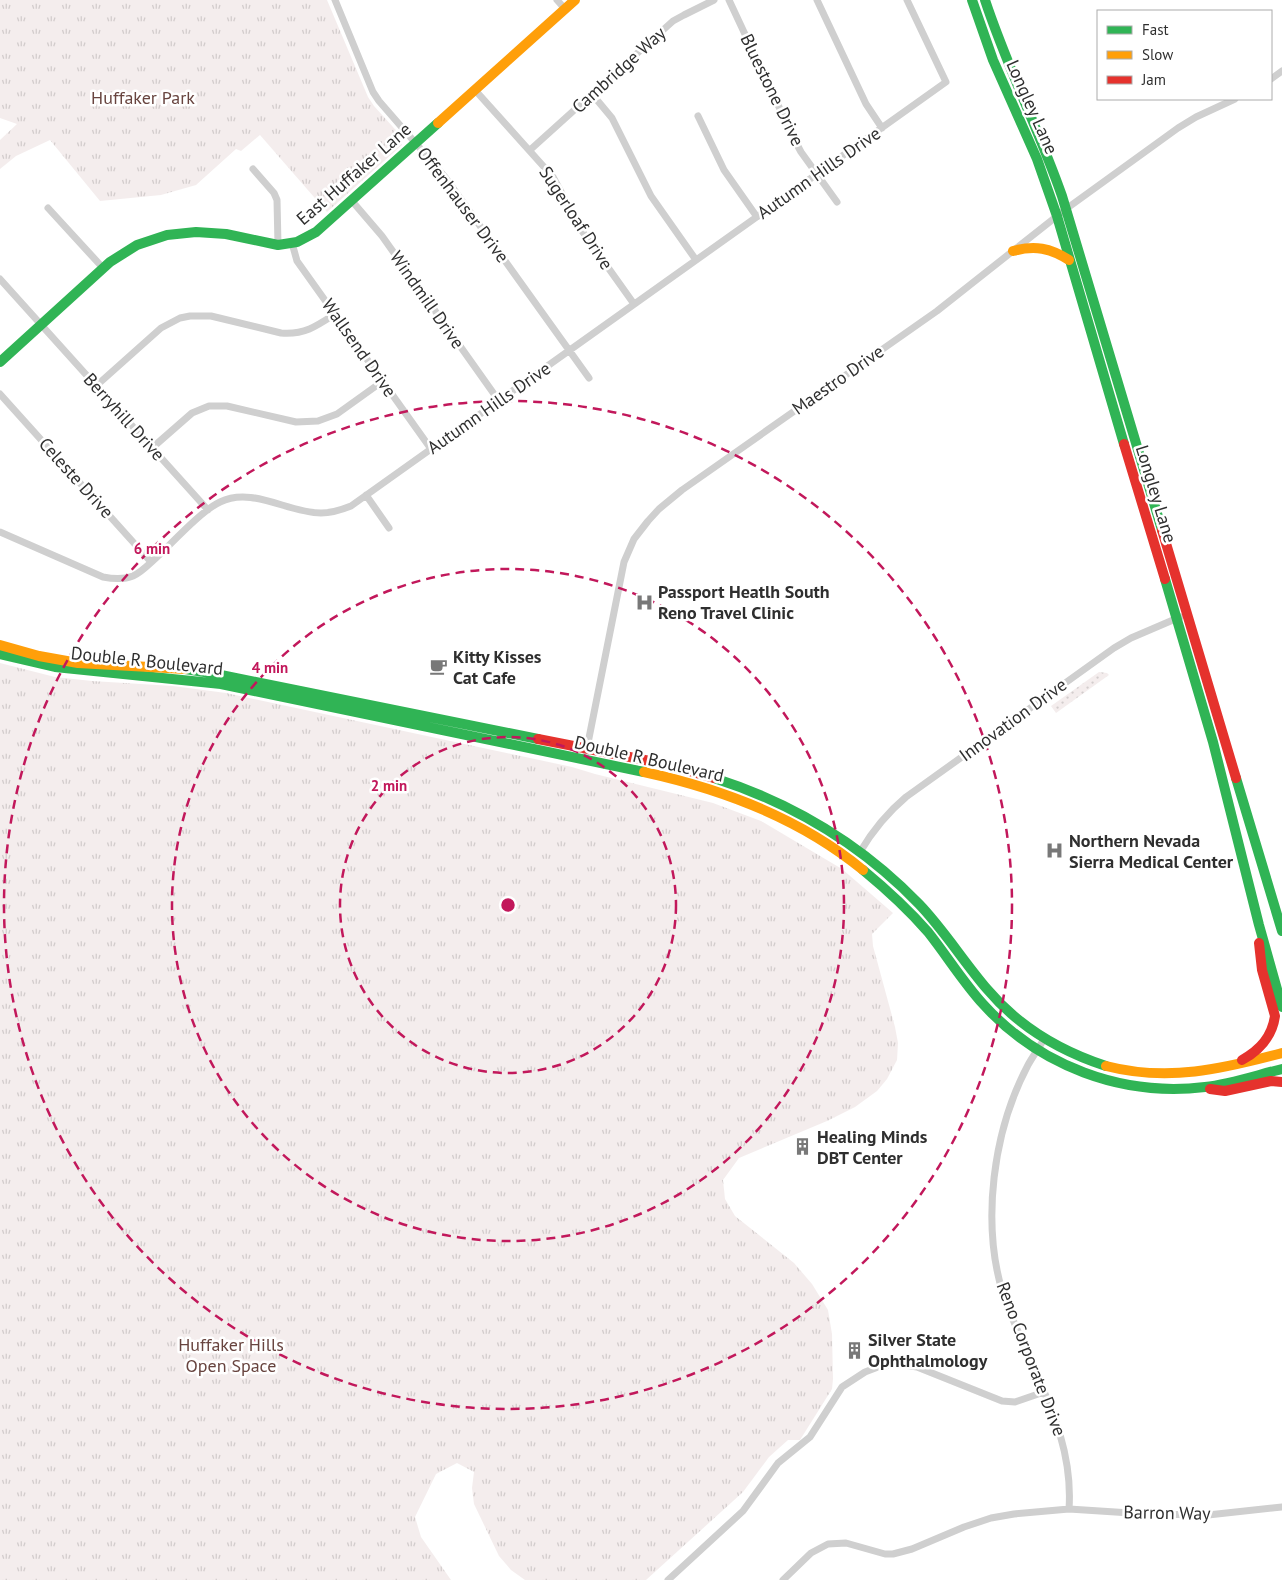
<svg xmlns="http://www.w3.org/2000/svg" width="1282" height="1580" viewBox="0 0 1282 1580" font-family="'PT Sans',sans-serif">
<defs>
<pattern id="grass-tufts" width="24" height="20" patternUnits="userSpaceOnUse" patternTransform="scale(1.25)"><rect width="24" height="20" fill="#f4eded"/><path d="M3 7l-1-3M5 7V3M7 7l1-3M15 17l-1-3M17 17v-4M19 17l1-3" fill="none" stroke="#d2cccc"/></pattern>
<pattern id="garden-dots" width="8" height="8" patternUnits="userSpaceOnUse" patternTransform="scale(1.25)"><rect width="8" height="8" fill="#f4eded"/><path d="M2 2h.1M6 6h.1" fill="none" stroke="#d2cccc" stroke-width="1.8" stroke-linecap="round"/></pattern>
</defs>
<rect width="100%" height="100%" fill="#fff"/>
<path fill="url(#grass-tufts)" d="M 0,0 L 327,0 L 368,97 L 374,106 L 402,137 L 402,145 L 327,212 L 260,135 L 241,151 L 236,149 L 196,185 L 161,195 L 100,201 L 50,140 L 16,156 L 0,169 L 0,140 L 17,124 L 0,118 Z
M 0,663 L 55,677 L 92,681 L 173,686 L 226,693 L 572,767 L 595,774 L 713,803 L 761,821 L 842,869 L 893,913 L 872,934 L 873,946 L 895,1027 L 898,1043 L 897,1060 L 887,1079 L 877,1091 L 855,1107 L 827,1121 L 739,1158 L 723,1180 L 725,1199 L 735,1216 L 794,1263 L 812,1284 L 828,1310 L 832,1334 L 833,1379 L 832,1389 L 800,1440 L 788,1440 L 769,1457 L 743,1492 L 646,1580 L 525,1580 L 511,1570 L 499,1556 L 474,1504 L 472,1488 L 474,1472 L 457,1463 L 436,1474 L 415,1517 L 421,1537 L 451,1580 L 0,1580 Z"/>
<path fill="url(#garden-dots)" d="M 1099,672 L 1107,673 L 1109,675 L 1056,713 L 1051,706 Z"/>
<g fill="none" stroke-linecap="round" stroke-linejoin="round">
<path stroke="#cfcfcf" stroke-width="7" d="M 335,0 L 373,92 L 379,101 L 445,177 L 589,378
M 557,0 L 565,9
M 729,0 L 793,137 L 801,152 L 837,202
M 817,0 L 866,104 L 882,128
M 1271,79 L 1282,71
M 475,90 L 553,177 L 582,231 L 634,304
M 592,94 L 612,118 L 651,196 L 696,260
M 698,116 L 724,170 L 757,217
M 530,150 L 673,21 L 684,15 L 714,0
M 253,169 L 274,193 L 277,200 L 278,245
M 352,201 L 382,236 L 499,401
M 48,208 L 103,268
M 292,243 L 297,261 L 431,449
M 0,279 L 208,510
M 96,386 L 161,328 L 180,318 L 190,316 L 211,316 L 281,333 C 304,335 317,326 335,314
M 0,394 L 151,562
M 152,448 L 192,413 L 209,406 L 227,406 L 296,422 L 318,421 L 337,414 L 383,381
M 366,495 L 389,528
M 0,532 L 103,577 C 113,579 123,580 133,576 C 142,572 150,563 157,557 C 173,542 201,511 220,502 C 252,486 288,513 321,513 C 332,513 341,510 351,506 L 946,82 L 907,0
M 586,753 L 624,562 L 634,539 L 648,521 L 659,509 L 682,490 L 937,311 L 1066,209 L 1178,128 L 1196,117 L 1235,99
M 860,852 C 873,830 887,813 906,797 L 1114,648 L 1131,638 L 1180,617
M 1044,1039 C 1039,1048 1033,1056 1028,1065 C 993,1131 981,1222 1003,1294 C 1010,1314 1019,1334 1028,1354 C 1050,1405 1073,1451 1069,1509
M 668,1580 L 743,1511 L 778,1463 L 810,1437 L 842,1387 L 865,1372 L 878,1367 L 897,1364 L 917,1367 L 1002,1401 L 1015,1402 L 1044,1392
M 783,1580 L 811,1553 L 828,1544 L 846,1543 L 885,1554 L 893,1554 L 912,1549 L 964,1527 L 991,1518 L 1014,1514 L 1069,1509 L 1146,1514 L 1208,1515 L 1282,1507"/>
<path stroke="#30b455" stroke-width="10" d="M 972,0 L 993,60 L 1037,159 L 1057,216 L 1124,444
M 985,0 C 1007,67 1039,130 1062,196 L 1162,530
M 0,362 L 110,262 L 137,245 L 167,235 L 196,232 L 226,234 L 278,245 L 297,242 L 316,232 L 438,123
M 1165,579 L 1213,742 L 1259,925 L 1282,1007
M 0,654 L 55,667 L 221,684 L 644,772
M 185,669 L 211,673 L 538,739
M 714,778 C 792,803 862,845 919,904 C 944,930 963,961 987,989 C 1019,1027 1060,1051 1106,1066
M 1236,778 L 1282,931
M 863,870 C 886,889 908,909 928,932 C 947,956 963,982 983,1004 C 1039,1066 1122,1097 1205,1087 C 1231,1084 1257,1075 1282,1069"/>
<path stroke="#ff9f0a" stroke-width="10" d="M 438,123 L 575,0
M 1013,251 C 1035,245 1050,248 1069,260
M 0,645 L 39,656 L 78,663 L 185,669
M 644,772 C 722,789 800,818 863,870
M 1106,1066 C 1168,1082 1222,1069 1282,1053"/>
<path stroke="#e5322d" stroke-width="10" d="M 1124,444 L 1165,579
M 1162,530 L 1236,778
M 538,739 L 665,764 L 714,778
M 1242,1060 C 1260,1050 1272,1037 1275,1016 L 1262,970 L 1259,943
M 1210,1089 L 1225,1091 L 1271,1081 L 1282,1082"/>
</g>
<g fill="none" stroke="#c2185b" stroke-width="2.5" stroke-dasharray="9 6">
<circle cx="508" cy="905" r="168"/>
<circle cx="508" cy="905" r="336"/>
<circle cx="508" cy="905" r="504"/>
</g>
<defs>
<symbol id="hospital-bare" viewBox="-9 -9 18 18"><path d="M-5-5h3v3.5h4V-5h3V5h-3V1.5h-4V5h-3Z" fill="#787878" stroke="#fff" stroke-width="2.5" paint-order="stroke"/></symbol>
<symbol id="cafe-bare" viewBox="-9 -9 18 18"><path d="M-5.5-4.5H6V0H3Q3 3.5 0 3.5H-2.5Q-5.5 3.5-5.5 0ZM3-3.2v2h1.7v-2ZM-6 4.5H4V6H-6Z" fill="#787878" stroke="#fff" stroke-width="2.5" paint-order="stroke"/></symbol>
<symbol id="building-bare" viewBox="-9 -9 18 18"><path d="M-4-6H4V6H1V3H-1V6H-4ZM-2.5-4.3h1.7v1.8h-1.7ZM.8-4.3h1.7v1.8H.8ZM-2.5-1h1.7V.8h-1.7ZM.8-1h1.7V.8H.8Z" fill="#787878" stroke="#fff" stroke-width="2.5" paint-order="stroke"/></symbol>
</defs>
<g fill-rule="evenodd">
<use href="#hospital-bare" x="632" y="590" width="25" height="25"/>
<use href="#cafe-bare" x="426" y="654" width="25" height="25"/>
<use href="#hospital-bare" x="1042" y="838" width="25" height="25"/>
<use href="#building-bare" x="790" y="1134" width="25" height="25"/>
<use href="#building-bare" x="842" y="1338" width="25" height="25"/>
</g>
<g text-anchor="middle" stroke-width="5" stroke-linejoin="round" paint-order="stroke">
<g font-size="18" fill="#2f2f2f" stroke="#fff">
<text transform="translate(619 70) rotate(-42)" y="6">Cambridge Way</text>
<text transform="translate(772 90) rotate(64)" y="6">Bluestone Drive</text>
<text transform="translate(1032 107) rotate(66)" y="6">Longley Lane</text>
<text transform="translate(819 173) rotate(-35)" y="6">Autumn Hills Drive</text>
<text transform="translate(354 174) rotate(-41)" y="6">East Huffaker Lane</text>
<text transform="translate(463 205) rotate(53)" y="6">Offenhauser Drive</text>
<text transform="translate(576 218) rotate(57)" y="6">Sugerloaf Drive</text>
<text transform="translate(427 300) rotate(55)" y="6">Windmill Drive</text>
<text transform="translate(359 348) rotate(55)" y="6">Wallsend Drive</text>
<text transform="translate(838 380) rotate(-35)" y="6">Maestro Drive</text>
<text transform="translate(489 408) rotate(-35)" y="6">Autumn Hills Drive</text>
<text transform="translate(124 417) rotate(48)" y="6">Berryhill Drive</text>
<text transform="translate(76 478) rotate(48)" y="6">Celeste Drive</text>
<text transform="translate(1156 494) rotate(73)" y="6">Longley Lane</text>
<text transform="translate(147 661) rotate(6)" y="6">Double R Boulevard</text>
<text transform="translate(1013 720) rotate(-36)" y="6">Innovation Drive</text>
<text transform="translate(649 759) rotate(13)" y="6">Double R Boulevard</text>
<text transform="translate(1031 1359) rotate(69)" y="6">Reno Corporate Drive</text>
<text transform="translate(1167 1513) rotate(1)" y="6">Barron Way</text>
</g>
<g font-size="18" fill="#68443f" stroke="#fff">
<text x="143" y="104">Huffaker Park</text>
<text x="231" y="1351">Huffaker Hills<tspan x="231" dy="21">Open Space</tspan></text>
</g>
<g font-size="18" font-weight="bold" fill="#2f2f2f" stroke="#fff" text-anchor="start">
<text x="658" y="598">Passport Heatlh South<tspan x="658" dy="21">Reno Travel Clinic</tspan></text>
<text x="453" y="663">Kitty Kisses<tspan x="453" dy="21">Cat Cafe</tspan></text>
<text x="1069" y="847">Northern Nevada<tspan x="1069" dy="21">Sierra Medical Center</tspan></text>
<text x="817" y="1143">Healing Minds<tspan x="817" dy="21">DBT Center</tspan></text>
<text x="868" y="1346">Silver State<tspan x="868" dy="21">Ophthalmology</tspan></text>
</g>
</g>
<circle cx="508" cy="905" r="8" fill="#c2185b" stroke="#fff" stroke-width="2.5"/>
<g font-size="15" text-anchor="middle" font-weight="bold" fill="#c2185b" stroke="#fff" stroke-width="5" stroke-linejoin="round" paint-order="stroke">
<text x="152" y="554">6 min</text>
<text x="270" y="673">4 min</text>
<text x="389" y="791">2 min</text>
</g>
<rect x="1097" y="10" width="175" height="90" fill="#ffffff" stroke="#acacac"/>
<rect x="1107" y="26" width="25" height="8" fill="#30b455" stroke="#acacac"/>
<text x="1142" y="35" font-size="15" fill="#2f2f2f">Fast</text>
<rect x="1107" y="51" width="25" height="8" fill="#ff9f0a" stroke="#acacac"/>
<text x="1142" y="60" font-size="15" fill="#2f2f2f">Slow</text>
<rect x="1107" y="76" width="25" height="8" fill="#e5322d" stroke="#acacac"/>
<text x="1142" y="85" font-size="15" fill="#2f2f2f">Jam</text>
</svg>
